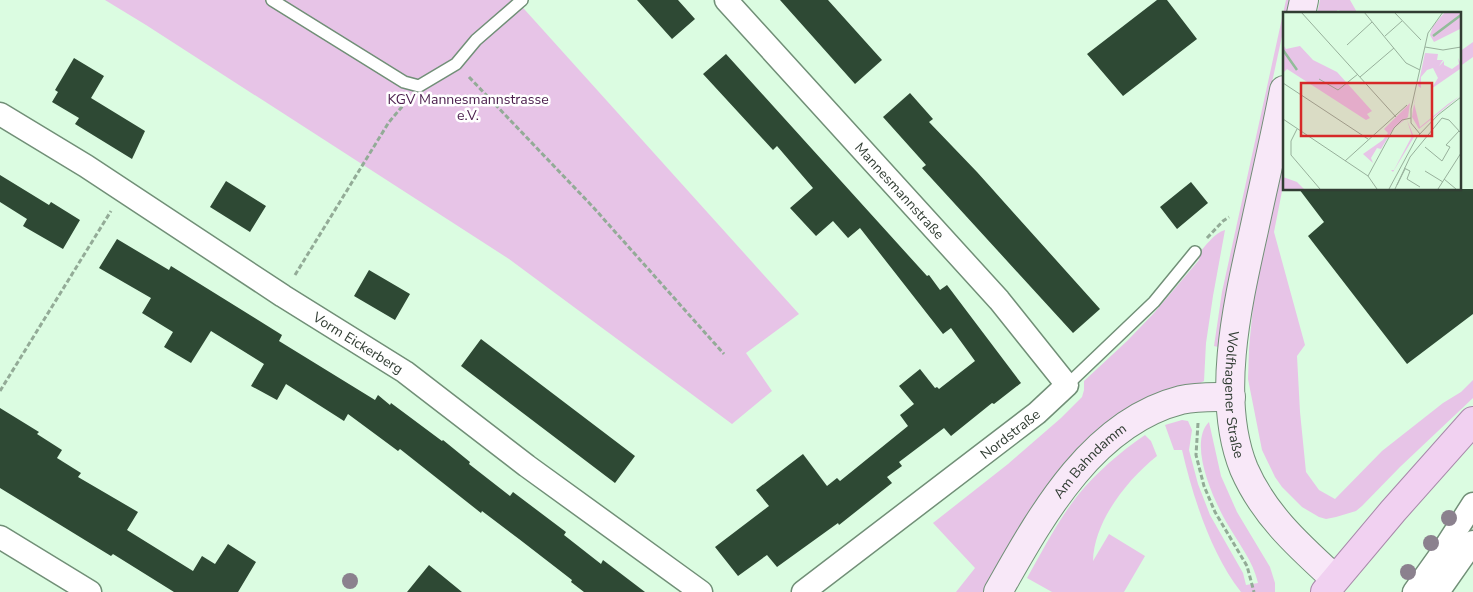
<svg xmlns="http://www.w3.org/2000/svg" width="1473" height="592" viewBox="0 0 1473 592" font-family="'Nunito Sans',sans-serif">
<rect width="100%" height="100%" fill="#dbfce1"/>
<path fill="#e7c4e7" d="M 105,0 L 516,0 L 799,314 L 746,353 L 772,391 L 732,424 L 509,259 L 146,25 Z
M 1286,0 L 1290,0 L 1287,14 L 1284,14 L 1284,27 L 1225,299 L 1218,347 L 1214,346 L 1222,292 Z
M 1320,0 L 1350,0 L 1358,14 L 1347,14 L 1338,10 L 1333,14 L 1317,14 Z
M 1473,42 L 1473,57 L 1459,67 L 1459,52 Z
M 1284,151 L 1284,181 L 1274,232 L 1305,345 L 1297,356 L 1300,412 L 1306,472 L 1319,490 L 1335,499 L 1382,451 L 1443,403 L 1461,392 L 1473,380 L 1473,398 L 1400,467 L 1362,506 L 1356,511 L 1336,517 L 1326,519 L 1319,517 L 1302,507 L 1282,487 L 1275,477 L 1262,450 L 1248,379 L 1249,348 L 1254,296 Z
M 1225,230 L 1213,296 L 1206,343 L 1204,381 L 1197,385 L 1148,401 L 986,592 L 956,592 L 975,568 L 933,523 L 1008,464 L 1061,418 L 1082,397 L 1084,390 L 1084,381 L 1127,341 L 1154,313 L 1199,260 L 1197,255 C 1205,247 1214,233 1225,230 Z
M 1182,420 L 1188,421 L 1192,430 L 1189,450 L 1198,484 L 1210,515 L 1243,573 L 1246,585 L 1258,583 C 1253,561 1239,544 1228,525 C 1215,503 1187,444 1209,422 L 1221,476 L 1237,512 L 1270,567 L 1275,583 L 1275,592 L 1241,592 C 1211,554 1193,497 1182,450 L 1174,450 L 1165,425 Z
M 1145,435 L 1151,441 L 1157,456 C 1127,480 1094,521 1093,561 L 1109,534 L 1145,556 L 1124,592 L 1052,592 L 1027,578 C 1043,550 1058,520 1078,495 C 1097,472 1120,452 1145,435 Z"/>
<path fill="#2e4934" d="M 637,0 L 678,0 L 695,19 L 672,39 Z
M 780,0 L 828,0 L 882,60 L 855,84 Z
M 1157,0 L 1167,0 L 1197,39 L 1123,96 L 1087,54 Z
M 726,54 L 927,276 L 929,275 L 940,290 L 947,285 L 1021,383 L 994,404 L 992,403 L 951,436 L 944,428 L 899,462 L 902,466 L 887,477 L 892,483 L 839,525 L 838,523 L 777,567 L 767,555 L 738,576 L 715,547 L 769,506 L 756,490 L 803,454 L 827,486 L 837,478 L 840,481 L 908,426 L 900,415 L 914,404 L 899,386 L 920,369 L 935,388 L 937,387 L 939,389 L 975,361 L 951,328 L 943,334 L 860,228 L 848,238 L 833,221 L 816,236 L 790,208 L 813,188 L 777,146 L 773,150 L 703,74 Z
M 74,58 L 104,76 L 91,98 L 145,131 L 132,159 L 75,124 L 79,118 L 52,102 L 58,92 L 55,90 Z
M 910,93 L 933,119 L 929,122 L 977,172 L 1100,309 L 1073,333 L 922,168 L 926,165 L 883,117 Z
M 0,175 L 49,205 L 51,202 L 80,220 L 63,249 L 23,226 L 27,219 L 0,202 Z
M 226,181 L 266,206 L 250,232 L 210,207 Z
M 1191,182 L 1208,203 L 1177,229 L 1160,207 Z
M 1299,189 L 1473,189 L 1473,314 L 1407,364 L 1308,236 L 1324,222 Z
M 117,239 L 169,270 L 171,266 L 282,335 L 279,341 L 375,400 L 378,395 L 390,405 L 391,403 L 442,441 L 443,440 L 470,462 L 469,464 L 510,496 L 513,492 L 566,532 L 564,535 L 601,564 L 603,560 L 645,592 L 584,592 L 571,582 L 572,580 L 519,539 L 482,511 L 481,513 L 400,449 L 398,451 L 348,414 L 344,421 L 286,384 L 277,400 L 251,386 L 264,364 L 211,331 L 191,363 L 164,347 L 173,332 L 142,313 L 151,298 L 99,268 Z
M 369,270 L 410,294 L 395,320 L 354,296 Z
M 481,339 L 635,456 L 615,483 L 461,366 Z
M 0,408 L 39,432 L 37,434 L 62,450 L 57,458 L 81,473 L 78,477 L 138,512 L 127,530 L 193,571 L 202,556 L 215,564 L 228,544 L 256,562 L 238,592 L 174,592 L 113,554 L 111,556 L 0,488 Z
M 429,565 L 462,592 L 407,592 Z"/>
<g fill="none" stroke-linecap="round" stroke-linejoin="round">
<defs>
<path id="lane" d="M 272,0 L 404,82 L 419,86 L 456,64 L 476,40 L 522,0
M 1067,385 L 1154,302 L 1195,252"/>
<g id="street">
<path id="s1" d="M 726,0 L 999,300 L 1067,385 L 1037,413 L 803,592"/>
<path id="s2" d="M 0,114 L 86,166 L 283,296 L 405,372 L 527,466 L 701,592"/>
<path d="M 0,537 L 90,592"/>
<path d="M 1414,592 L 1439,557 L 1473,504"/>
<path d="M 1438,592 L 1473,542"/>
</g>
<g id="secondary">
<path d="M 1301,14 L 1304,0"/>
<path id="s3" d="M 1284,90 C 1275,137 1264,183 1254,230 C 1238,302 1215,398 1244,469 C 1264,515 1299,546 1335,579"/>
<path id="s4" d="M 998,592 C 1040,518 1091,423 1181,400 C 1197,396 1215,397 1231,397"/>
</g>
<path id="primary" d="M 1325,592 L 1393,511 L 1473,421"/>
</defs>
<use href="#lane" stroke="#718f77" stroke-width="14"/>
<use href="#street" stroke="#718f77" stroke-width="25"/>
<use href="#secondary" stroke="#718f77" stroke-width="30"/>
<use href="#primary" stroke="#a789a9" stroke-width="30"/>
<path stroke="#93ab97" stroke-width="3" stroke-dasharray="5 2.5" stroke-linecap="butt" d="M 469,77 L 593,207 L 724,354
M 1207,238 L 1223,221 L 1229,217
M 295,275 L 389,122 L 406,102
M 0,391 L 111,211
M 1198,423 L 1196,455 L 1204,486 L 1215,512 L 1247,566 L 1254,592"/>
<use href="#lane" stroke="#fff" stroke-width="11"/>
<use href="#street" stroke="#fff" stroke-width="22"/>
<use href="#secondary" stroke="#f8e8f8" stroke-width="28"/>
<use href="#primary" stroke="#f1d1f1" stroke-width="28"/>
</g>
<g fill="#8b818e">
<circle cx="1449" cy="518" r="8"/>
<circle cx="1431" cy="543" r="8"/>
<circle cx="1408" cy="572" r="8"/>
<circle cx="350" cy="581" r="8"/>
</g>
<g text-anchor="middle" stroke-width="5" stroke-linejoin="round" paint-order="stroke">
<g font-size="14" fill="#491c4b" stroke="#fff">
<text x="468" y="104">KGV Mannesmannstrasse<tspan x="468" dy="16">e.V.</tspan></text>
</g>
<g font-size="14" fill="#313d33" stroke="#fff">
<text dy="5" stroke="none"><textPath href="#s1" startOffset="258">Mannesmannstraße</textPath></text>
<text dy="5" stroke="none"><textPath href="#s2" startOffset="425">Vorm Eickerberg</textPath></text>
<text dy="5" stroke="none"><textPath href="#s3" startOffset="310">Wolfhagener Straße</textPath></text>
<text transform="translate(1010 434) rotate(-38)" y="5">Nordstraße</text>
<text dy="5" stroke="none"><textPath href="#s4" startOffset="161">Am Bahndamm</textPath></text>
</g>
</g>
<g transform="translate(1283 12)">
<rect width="178" height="178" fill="#dbfce1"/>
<path d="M 162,0 L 177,0 L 177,17 L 151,30 L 147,23 L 150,14 ZM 0,33 L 3,37 L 17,34 L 30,48 L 54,60 L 89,99 L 84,102 L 87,106 L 83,108 L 4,57 L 0,61 ZM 142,41 L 155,42 L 154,48 L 160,48 L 156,54 L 161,49 L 161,53 L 169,57 L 176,52 L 175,46 L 177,50 L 177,57 L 148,77 L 155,66 L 150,56 L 144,58 L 138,65 L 138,76 L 135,74 ZM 134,79 L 131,91 L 137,115 L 165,92 L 177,84 L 136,117 L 129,105 L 130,97 ZM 127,91 L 125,105 L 110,117 L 98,137 L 94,136 L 88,146 L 90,151 L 80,142 L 100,128 L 105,121 L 101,117 ZM 124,108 L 131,125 L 110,160 L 108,158 L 111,158 L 129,124 ZM 0,165 L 14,170 L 21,177 L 0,177 Z" fill="#e7c4e7"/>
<path fill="none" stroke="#92bc9a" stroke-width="2.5" d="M 150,24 L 178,3M 0,38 L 14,58"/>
<path fill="none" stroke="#97b09b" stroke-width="1" d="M 18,0 L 113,105M 81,0 L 123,51 L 137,58M 111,0 L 138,28M 102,24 L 119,9M 64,33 L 89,10M 142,35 L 160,38 L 178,35M 77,65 L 111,36M 36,67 L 55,78 L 75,62M 0,71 L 85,127M 159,106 L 166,108 L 178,121M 0,107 L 85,164M 14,117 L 8,129 L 8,143 L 37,177M 137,122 L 128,111 L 128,97 L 145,21 L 160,0M 142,135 L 159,149 L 167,135 L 163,133 L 176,119M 62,149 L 124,93M 121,156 L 127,159 L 124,167 L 137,175M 142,159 L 160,170M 85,164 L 111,116 L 119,108 L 128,106M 85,164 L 94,177M 161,167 L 173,177M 114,173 L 122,157M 106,177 L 134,125 L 155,103 L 178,85M 112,177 L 127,145 L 159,106M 155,177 L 178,141"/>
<path fill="#d62828" fill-opacity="0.15" stroke="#d62828" stroke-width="2.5" d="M 18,71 L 149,71 L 149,124 L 18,124 Z"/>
<rect width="178" height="178" fill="none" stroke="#313d33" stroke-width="2.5"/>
</g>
</svg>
